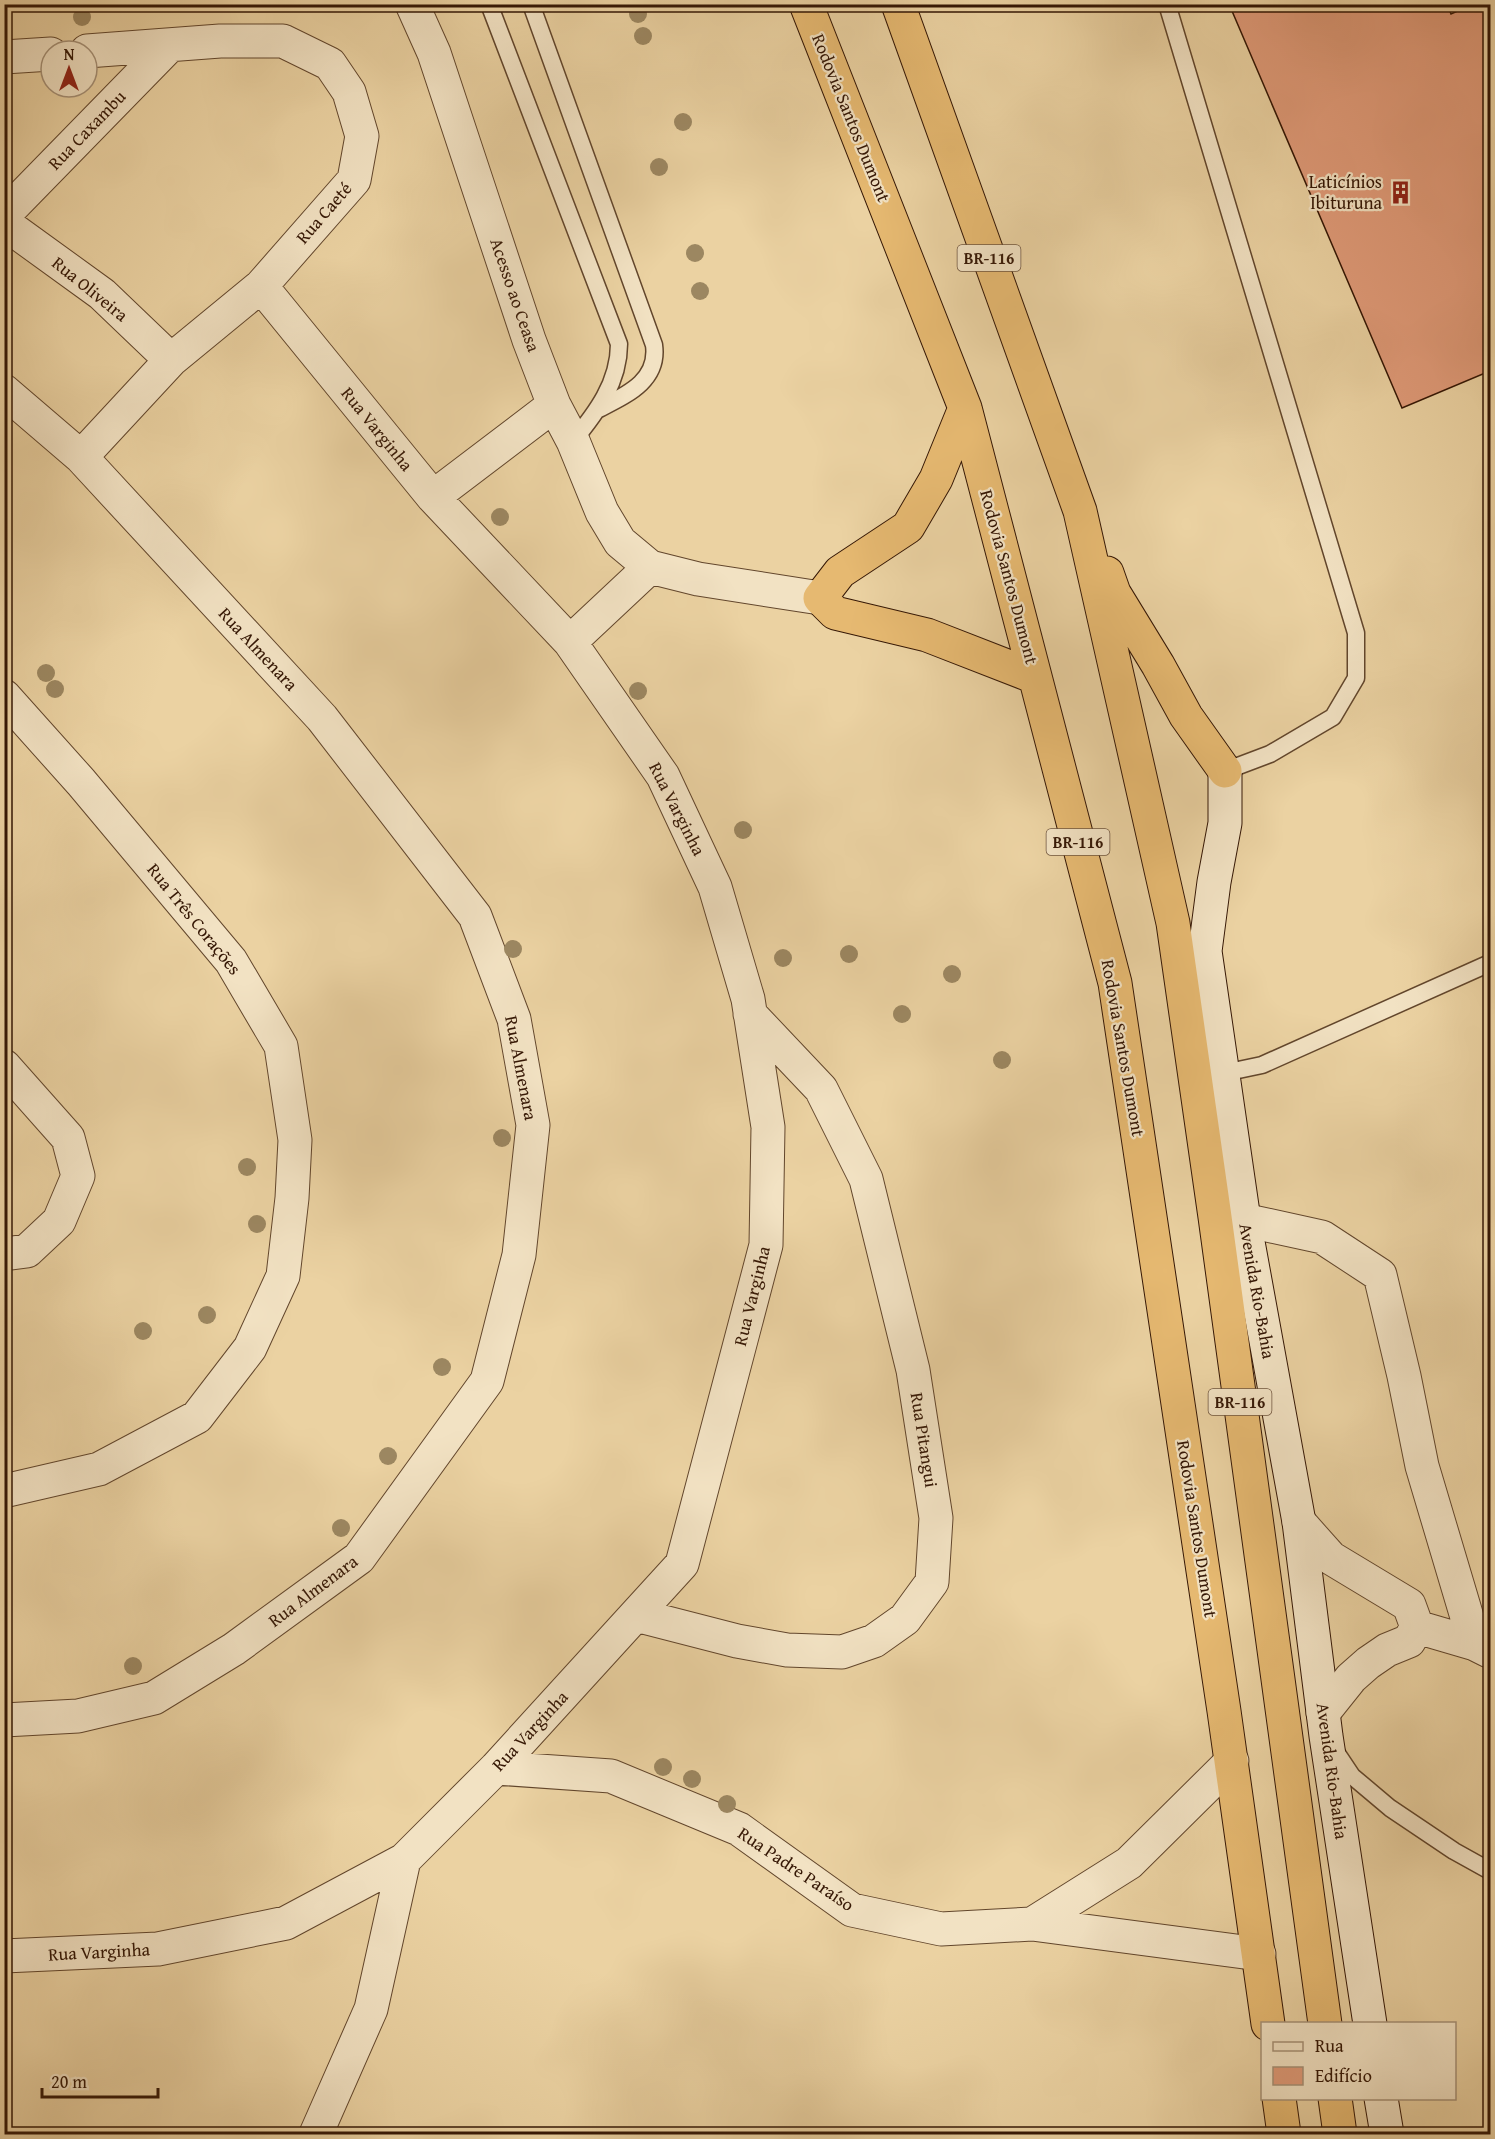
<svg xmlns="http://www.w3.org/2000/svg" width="1495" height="2139" viewBox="0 0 1495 2139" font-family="'Gentium Book Plus',serif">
<rect width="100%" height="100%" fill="#ebd2a2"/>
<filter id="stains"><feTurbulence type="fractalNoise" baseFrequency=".00333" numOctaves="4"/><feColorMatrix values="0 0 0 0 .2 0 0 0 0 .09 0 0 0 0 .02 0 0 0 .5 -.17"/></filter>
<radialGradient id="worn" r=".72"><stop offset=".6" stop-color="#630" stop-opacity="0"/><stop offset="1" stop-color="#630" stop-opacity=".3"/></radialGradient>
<path fill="#df9a78" stroke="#351705" stroke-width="1.5" d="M 1229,4 L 1447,4 L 1451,14 L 1473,4 L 1490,4 L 1490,371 L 1402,408 Z"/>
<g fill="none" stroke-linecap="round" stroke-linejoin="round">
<defs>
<path id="lane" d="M 489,4 L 619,344 C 619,383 596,413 573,441
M 531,4 L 654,345 C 659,381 626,395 599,409
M 1167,4 L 1356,633 L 1356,678 L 1333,717 L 1270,754 L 1225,771
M 1219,1076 L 1224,1073 L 1262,1065 L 1490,963
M 1336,1752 L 1352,1776 L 1390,1808 L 1454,1851 L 1490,1871"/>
<path id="street" d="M 412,4 L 434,53 L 529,340 L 554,405 L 573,441 L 602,512 L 620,542 L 650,567 L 698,579 L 820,598
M 4,57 L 51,54
M 4,215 L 169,46
M 4,223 L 102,294 L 171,360
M 4,391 L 81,457 L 322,718 L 475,916 L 514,1019 L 533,1125 L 519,1255 L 487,1381 L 359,1558 L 234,1649 L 154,1698 L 78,1716 L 4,1720
M 81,457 L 171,360 L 261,286 L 354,180 L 362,136 L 349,92 L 330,64 L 283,41 L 220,41 L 87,51
M 433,497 L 554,405
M 570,642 L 650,567
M 4,696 L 81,782 L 231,961 L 281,1046 L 295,1140 L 292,1198 L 283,1276 L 250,1348 L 197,1417 L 99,1469 L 4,1491
M 4,1066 L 68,1138 L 78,1176 L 59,1221 L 27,1251 L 4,1254
M 1217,1217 L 1244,1220 L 1322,1237 L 1380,1275 L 1404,1376 L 1422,1466 L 1475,1644
M 1299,1522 L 1331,1558 L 1409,1605 L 1417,1627
M 636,1615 L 737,1641 L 787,1650 L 842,1652 L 874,1641 L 905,1619 L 932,1582 L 936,1518 L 913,1370 L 866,1179 L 821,1089 L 750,1014
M 1417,1627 L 1475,1644 L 1489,1651
M 1323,1713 L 1351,1678 L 1368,1663 L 1387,1650 L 1409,1641 L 1417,1627
M 496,1768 L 611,1776 L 739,1829 L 852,1910 L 941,1929 L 1032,1924 L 1259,1954
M 1032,1924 L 1129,1863 L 1232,1761
M 4,1956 L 158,1949 L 286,1923 L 404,1860 L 496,1768 L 682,1564 L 766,1245 L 768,1127 L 748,999 L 715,887 L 663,776 L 570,642 L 433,497 L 261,286
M 316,2134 L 371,2009 L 404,1860"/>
<path id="secondary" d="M 1225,771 L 1225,823 L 1214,882 L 1205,951 L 1244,1220 L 1299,1522 L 1326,1736 L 1370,2024
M 1381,2098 L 1387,2134"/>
<path id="highway" d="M 806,4 L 965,408 L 1115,983 L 1224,1711 L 1268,2024
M 898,4 L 1080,511 L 1173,923 L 1215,1217 L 1325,2024
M 965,408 L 936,479 L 908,527 L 840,572 L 820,598 L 835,613 L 927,635 L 1035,677
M 1107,573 L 1114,593 L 1158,665 L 1186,716 L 1225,771
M 1279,2098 L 1284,2134
M 1335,2098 L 1340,2134"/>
</defs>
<use href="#lane" stroke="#62462c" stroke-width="19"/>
<use href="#street" stroke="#62462c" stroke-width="35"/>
<use href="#secondary" stroke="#351705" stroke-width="35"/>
<use href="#highway" stroke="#351705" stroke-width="35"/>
<use href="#lane" stroke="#f2e2c3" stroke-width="16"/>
<use href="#street" stroke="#f2e2c3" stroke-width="33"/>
<use href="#secondary" stroke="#f2e2c3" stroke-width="33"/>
<use href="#highway" stroke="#e6b971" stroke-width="33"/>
</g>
<g fill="#9c8761">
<circle cx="638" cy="14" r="9"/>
<circle cx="82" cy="17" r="9"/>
<circle cx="643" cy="36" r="9"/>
<circle cx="683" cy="122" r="9"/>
<circle cx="659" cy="167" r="9"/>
<circle cx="695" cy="253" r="9"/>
<circle cx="700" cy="291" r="9"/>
<circle cx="500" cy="517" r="9"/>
<circle cx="46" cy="673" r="9"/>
<circle cx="55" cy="689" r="9"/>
<circle cx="638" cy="691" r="9"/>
<circle cx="743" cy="830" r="9"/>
<circle cx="513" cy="949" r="9"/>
<circle cx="849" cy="954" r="9"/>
<circle cx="783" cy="958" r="9"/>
<circle cx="952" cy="974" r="9"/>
<circle cx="902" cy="1014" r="9"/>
<circle cx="1002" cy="1060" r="9"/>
<circle cx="502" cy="1138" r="9"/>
<circle cx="247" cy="1167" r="9"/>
<circle cx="257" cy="1224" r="9"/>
<circle cx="207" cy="1315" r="9"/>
<circle cx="143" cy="1331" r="9"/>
<circle cx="442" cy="1367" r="9"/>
<circle cx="388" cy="1456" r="9"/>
<circle cx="341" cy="1528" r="9"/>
<circle cx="133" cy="1666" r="9"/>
<circle cx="663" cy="1767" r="9"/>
<circle cx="692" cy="1779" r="9"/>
<circle cx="727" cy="1804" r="9"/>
</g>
<defs>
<symbol id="building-bare" viewBox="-9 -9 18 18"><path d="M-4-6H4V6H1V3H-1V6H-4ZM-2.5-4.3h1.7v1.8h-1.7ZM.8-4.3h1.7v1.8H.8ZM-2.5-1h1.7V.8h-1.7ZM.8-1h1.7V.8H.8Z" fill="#8f2418" stroke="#f2e2c3" stroke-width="2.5" paint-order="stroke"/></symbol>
</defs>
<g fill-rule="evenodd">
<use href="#building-bare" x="1384" y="176" width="33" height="33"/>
</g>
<g text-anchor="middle" stroke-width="4.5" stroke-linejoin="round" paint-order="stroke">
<g fill="#f2e2c3" stroke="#6e543e" stroke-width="1.5">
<rect x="957.5" y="245" width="63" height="26" rx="4.5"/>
<rect x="1046.5" y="829" width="63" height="26" rx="4.5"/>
<rect x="1208.5" y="1389" width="63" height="26" rx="4.5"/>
</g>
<g font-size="16" font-weight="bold" fill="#351705">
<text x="989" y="264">BR-116</text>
<text x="1078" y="848">BR-116</text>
<text x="1240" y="1408">BR-116</text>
</g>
<g font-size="18" fill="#351705" stroke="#f2e2c3">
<text transform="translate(851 118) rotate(68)" y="6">Rodovia Santos Dumont</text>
<text transform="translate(87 130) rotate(-46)" y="6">Rua Caxambu</text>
<text transform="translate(324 213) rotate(-49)" y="6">Rua Caeté</text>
<text transform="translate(90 289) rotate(39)" y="6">Rua Oliveira</text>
<text transform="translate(515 295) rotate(71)" y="6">Acesso ao Ceasa</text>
<text transform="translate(377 429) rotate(51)" y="6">Rua Varginha</text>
<text transform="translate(1009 577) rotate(75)" y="6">Rodovia Santos Dumont</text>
<text transform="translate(258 649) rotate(47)" y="6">Rua Almenara</text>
<text transform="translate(677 809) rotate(63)" y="6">Rua Varginha</text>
<text transform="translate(194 919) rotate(51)" y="6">Rua Três Corações</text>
<text transform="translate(1123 1048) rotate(80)" y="6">Rodovia Santos Dumont</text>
<text transform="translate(521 1068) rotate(79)" y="6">Rua Almenara</text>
<text transform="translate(1257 1291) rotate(80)" y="6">Avenida Rio-Bahia</text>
<text transform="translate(752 1296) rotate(-76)" y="6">Rua Varginha</text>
<text transform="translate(924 1440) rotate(81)" y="6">Rua Pitangui</text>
<text transform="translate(1197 1529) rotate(81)" y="6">Rodovia Santos Dumont</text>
<text transform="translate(313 1591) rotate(-37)" y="6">Rua Almenara</text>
<text transform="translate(530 1731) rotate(-47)" y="6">Rua Varginha</text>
<text transform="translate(1332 1771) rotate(82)" y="6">Avenida Rio-Bahia</text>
<text transform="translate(796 1869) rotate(34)" y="6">Rua Padre Paraíso</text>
<text transform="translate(99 1952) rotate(-3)" y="6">Rua Varginha</text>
</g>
<g font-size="18" fill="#351705" stroke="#f2e2c3" text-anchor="end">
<text x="1382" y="188">Laticínios<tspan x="1382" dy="21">Ibituruna</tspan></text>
</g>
</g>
<rect width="1495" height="2139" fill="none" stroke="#ebd2a2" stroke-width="24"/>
<rect x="6" y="6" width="1483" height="2127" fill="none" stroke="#351705" stroke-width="3"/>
<rect x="12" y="12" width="1471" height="2115" fill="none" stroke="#351705" stroke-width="1.5"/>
<rect x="1261" y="2022" width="195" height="78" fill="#f2e2c3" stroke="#a69177" stroke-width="1.5"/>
<rect x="1273" y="2042" width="30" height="9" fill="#f2e2c3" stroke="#a69177" stroke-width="1.5"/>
<text x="1315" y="2052" font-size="18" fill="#351705">Rua</text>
<rect x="1273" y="2067" width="30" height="18" fill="#df9a78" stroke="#a69177" stroke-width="1.5"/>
<text x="1315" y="2082" font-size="18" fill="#351705">Edifício</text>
<g transform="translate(69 69)"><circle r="28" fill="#f2e2c3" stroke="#a69177" stroke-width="1.5"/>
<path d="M0-4.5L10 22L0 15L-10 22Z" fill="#8f2418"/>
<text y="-9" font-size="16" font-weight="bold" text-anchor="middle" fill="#351705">N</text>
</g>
<path d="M42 2088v9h116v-9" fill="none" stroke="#351705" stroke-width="3"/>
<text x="51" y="2088" font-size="18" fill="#351705" stroke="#f2e2c3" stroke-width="4.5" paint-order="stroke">20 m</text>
<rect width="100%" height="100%" filter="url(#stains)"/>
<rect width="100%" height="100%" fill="url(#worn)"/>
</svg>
